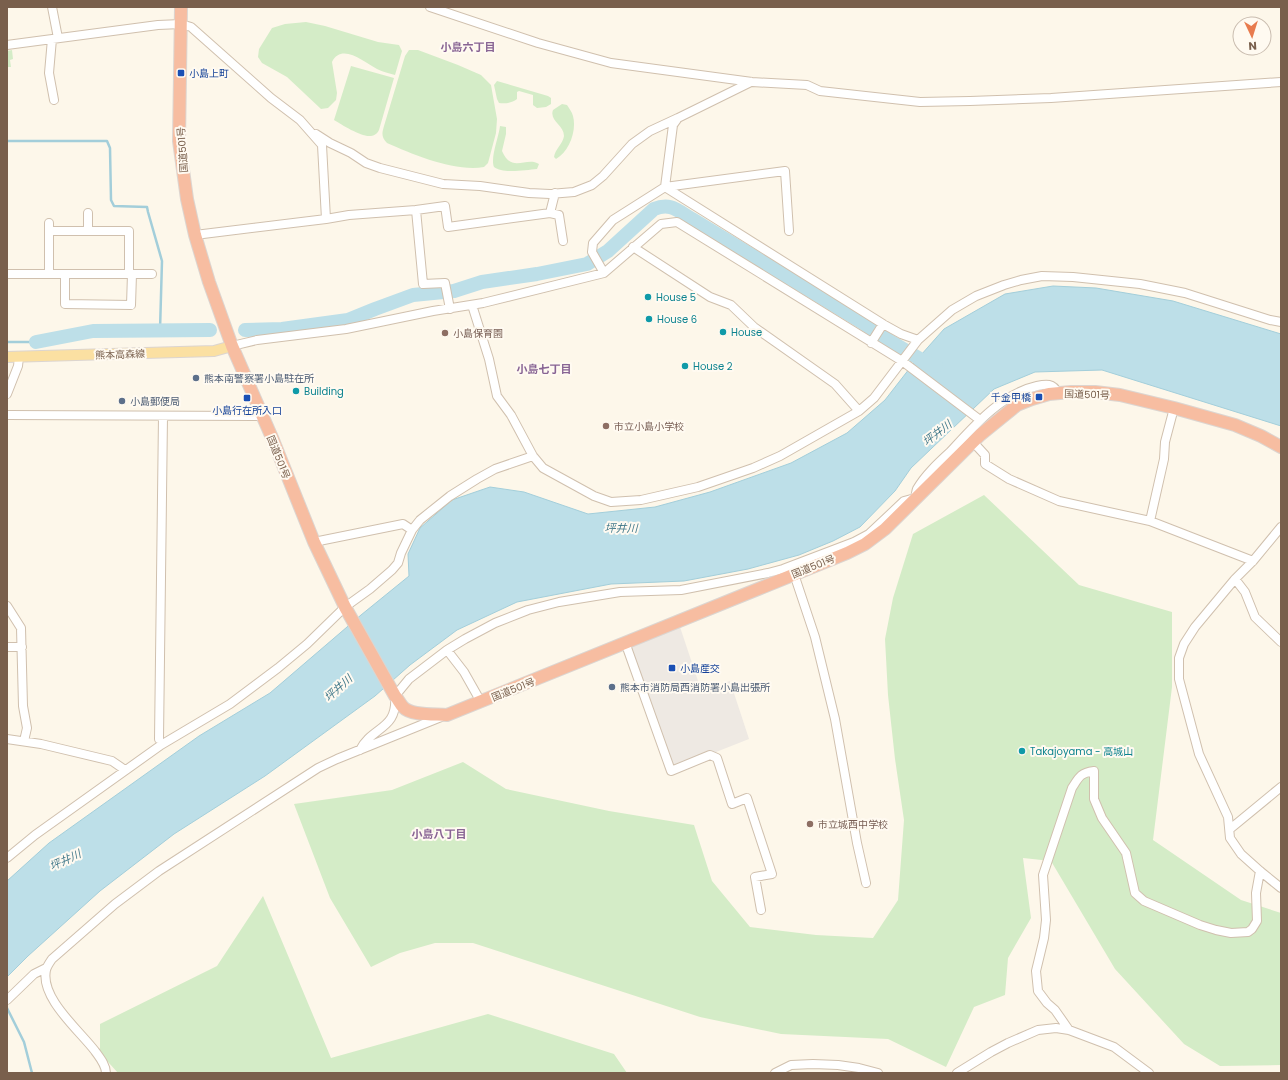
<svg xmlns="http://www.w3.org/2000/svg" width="1288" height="1080" viewBox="0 0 1288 1080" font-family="Poppins,'Noto Sans JP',sans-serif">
<rect width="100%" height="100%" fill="#fdf7ea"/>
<path fill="#eee9e3" d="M 680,627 L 701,690 L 730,681 L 749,739 L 673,769 L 630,645 Z"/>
<path fill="#d4ecc7" d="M 306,22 L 325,26 L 378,42 L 399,45 L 402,51 L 395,75 C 389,73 383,72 377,69 C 365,63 342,42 332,62 L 337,93 L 336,100 L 328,108 L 321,109 L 287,77 L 262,63 L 258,57 L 259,49 L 272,28 L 285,24 Z
M 12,50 L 13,59 L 10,60 L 11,67 L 7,67 L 7,51 Z
M 409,50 L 418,50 L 458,65 L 481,75 L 491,85 L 497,119 L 496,133 L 488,163 L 484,167 C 455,172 414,155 387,143 C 381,137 382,133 384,126 L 405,56 Z
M 351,66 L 394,78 L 379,130 C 377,134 374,136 369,136 C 360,136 342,125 334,120 Z
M 497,81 L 548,96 L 551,98 L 551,104 L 546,107 L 537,108 L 533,105 L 533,95 L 519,91 L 517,92 L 517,99 C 512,103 505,104 499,103 L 497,99 L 494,85 Z
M 562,104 L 567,105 C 569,108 572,112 573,116 C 577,131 569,152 556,159 L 554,157 C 555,149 563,144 564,136 C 564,125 549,121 553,110 Z
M 500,126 L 506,127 L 506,134 L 502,151 C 512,174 526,156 539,164 L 537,169 C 525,170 503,174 494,167 C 490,158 499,136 500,126 Z
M 984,495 L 1079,585 L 1172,612 L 1172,687 L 1153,840 L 1241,900 L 1281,913 L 1281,1065 L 1220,1066 L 1184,1044 L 1115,969 L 1051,861 L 1023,858 L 1031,918 L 1008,958 L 1005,995 L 974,1007 L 946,1067 L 888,1039 L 781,1034 L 700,1017 L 473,943 L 435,943 L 400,953 L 371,967 L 330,898 L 294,804 L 392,790 L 463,762 L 506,789 L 609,811 L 694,825 L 712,881 L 750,927 L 816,935 L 873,938 L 898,900 L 904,820 L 895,759 L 888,695 L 885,639 L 893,598 L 913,534 Z
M 263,896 L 331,1058 L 488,1014 L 614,1054 L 627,1073 L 118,1073 L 100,1053 L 100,1024 L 217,966 Z"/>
<path fill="#bddfe8" stroke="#a3ceda" d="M 1053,286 L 1096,288 L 1173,301 L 1281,334 L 1281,426 L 1102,370 L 1035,372 L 994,389 L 911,468 L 895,491 L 860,527 L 833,541 L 799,555 L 748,569 L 684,581 L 611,584 L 517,602 L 457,630 L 410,665 L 375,696 L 265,776 L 174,834 L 100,891 L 28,956 L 7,977 L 7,881 L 49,843 L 199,736 L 270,693 L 361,615 L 409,576 L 408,554 L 420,528 L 452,500 L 490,487 L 524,492 L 588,514 L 655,507 L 710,492 L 791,463 L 847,433 L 885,400 L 913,364 L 944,329 L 1005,294 Z"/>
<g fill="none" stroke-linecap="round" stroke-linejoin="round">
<path stroke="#a3ceda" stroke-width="2.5" d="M 7,141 L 107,141 L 110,148 L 111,200 L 114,206 L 147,207 L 148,212 L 162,261 L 160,330
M 7,342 L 36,342
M 7,1008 L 24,1042 L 32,1073"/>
<path stroke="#bddfe8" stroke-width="14" d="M 245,330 L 282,329 L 348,320 L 375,309 L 413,295 L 454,291 L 482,282 L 537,274 L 587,264 L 608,251 L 654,209 C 671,202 678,211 692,219 L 860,321 L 888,340 L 925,362 L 936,366
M 36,342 L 93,331 L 210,330"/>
<defs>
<path id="minor" d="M 52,7 L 58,38
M 430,7 L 538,43 L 611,63 L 752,82 L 807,85 L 820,91 L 920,102 L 970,101 L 1051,98 L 1281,82
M 52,39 L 49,73 L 54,100
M 7,45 L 158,25 L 181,24 L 191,27 L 271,98 L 300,120 L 322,145 L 326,219
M 316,134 L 330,143 L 351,153 L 366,163 L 380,168 L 443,184 L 480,186 L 529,193 L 550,194 L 574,192 L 592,185 L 603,176 L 632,144 L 650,131 L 678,118
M 665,187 L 883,324 L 901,334 L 918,340
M 665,187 L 673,125 L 678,118 L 751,82
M 416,210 L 445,206 L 448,227 L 550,213 L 555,193
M 550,213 L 559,215 L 563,241
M 49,231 L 129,231 L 129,274
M 88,231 L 88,213
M 195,235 L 326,219 L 349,215 L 416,210 L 423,284 L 445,283 L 450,309
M 633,247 L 710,297 L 731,305 L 754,327 L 835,384 L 859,411
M 604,273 L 592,252 L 593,243 L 613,220 L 665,187 L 785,171 L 789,231
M 7,274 L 152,274
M 49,274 L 49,223
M 65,274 L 65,304 L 131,305 L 132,274
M 472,305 L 489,359 L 497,396 L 511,415 L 533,456 L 543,468 L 594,496 L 611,502 L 641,500 L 698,487 L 753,468 L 780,456 L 859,411 L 874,398 L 918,340 L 952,310 L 976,296 L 1004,285 L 1021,280 L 1042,276 L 1073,277 L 1140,284 L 1185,293 L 1270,320 L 1281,322
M 871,343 L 883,324
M 232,346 L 257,340 L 346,329 L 433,311 L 483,303 L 604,273 L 661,224 L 677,222 L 902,361 L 980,420
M 7,394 L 18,366 L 19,357
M 7,415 L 263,416
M 973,442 L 985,455 L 985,464 L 1009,479 L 1059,501 L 1150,521 L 1253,561
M 1150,521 L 1164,459 L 1165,442 L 1174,408
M 1281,527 L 1253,561 L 1235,579 L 1195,627 L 1184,644 L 1179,658 L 1179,679 L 1199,754 L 1228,817 L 1230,838 L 1241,854 L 1260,871 L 1281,888
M 314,542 L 403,524 L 412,530
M 794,574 L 815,637 L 835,719 L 857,843 L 866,883
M 1235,579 L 1245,592 L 1255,617 L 1281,642
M 7,606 L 21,628 L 23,706 L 27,728 L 24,741
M 625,642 L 671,771 L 710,755 L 717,758 L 732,804 L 747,798 L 772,874 L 755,877 L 761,910
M 7,647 L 22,647
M 447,650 L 464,672 L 481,702
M 7,739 L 41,744 L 112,761 L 125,770
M 159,739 L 163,416
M 360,750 C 372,726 398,730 395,696 L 409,679 L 447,650 L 465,639 L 495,623 L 528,610 L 559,602 L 620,592 L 681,590 L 768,573 L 783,569 L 854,542 L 869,534 L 904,501 L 915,498 C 916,495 916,491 917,489 C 925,475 938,463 950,452 C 974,426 1001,394 1037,386 C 1046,384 1053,383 1058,393
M 1230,829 L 1281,787
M 7,858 L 35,835 L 161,745 L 230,704 L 278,668 L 307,644 L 345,607 L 370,589 L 392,570 L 398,563 L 401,553 L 412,530 L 420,520 L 450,496 L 477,479 L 495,469 L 533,456
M 7,1000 L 34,974 L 46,968
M 1069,1030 L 1055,1010 L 1047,1003 L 1038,991 L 1036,971 L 1044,938 L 1046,920 L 1043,875 L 1072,788 C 1079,777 1080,773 1094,771 L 1094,799 L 1102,818 L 1126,853 L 1135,893 L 1144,901 L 1200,925 L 1216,930 L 1231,933 L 1248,932 L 1252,929 L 1257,921 L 1256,893 L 1260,871
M 106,1073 C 106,1065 100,1058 95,1051 C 79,1030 40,998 46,970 C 47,966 50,962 52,959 L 115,904 L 159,871 L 318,768 L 337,759 L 441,717
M 775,1073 L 791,1065 L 813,1064 L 838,1065 L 859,1068 L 878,1073
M 957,1073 L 991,1052 L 1008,1043 L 1038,1030 L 1056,1028 L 1069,1030 L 1114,1047 L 1149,1073"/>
<path id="major" d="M 7,357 L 214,351 L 232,346"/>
<path id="highway" d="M 181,7 L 179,141 L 187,199 L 195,235 L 209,282 L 232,346 L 273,440 L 314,542 L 345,607 L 395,696 C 398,699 400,704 403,707 C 411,716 435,714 447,715 L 847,553 L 865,544 L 885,529 L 980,435 L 1017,405 L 1032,399 L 1049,394 L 1071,392 L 1095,392 L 1120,395 L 1174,408 L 1235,425 L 1261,436 L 1281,447"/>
</defs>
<use href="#minor" stroke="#d0c0ae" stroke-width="10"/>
<use href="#major" stroke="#dcd5d0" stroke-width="12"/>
<use href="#highway" stroke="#dcd5d0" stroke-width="14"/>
<use href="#minor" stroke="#fff" stroke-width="8"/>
<use href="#major" stroke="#fbe0a2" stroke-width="10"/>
<use href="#highway" stroke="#f7bda1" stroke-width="12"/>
</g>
<g fill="#1a4fb4" stroke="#fffaf1" stroke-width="1.5">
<rect x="177" y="69" width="8" height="8" rx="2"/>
<rect x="1035" y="393" width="8" height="8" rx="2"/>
<rect x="243" y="394" width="8" height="8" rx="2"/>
<rect x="668" y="664" width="8" height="8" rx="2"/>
</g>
<g fill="#0f9aa8" stroke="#fffaf1" stroke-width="1.5">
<circle cx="648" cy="297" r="4"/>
<circle cx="649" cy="319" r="4"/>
<circle cx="723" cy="332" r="4"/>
<circle cx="685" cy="366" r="4"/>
<circle cx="296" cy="391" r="4"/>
<circle cx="1022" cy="751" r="4"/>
</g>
<g fill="#8d6e63" stroke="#fffaf1" stroke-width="1.5">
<circle cx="445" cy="333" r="4"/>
<circle cx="606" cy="426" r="4"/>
<circle cx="810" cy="824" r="4"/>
</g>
<g fill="#5c6f8a" stroke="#fffaf1" stroke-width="1.5">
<circle cx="196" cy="378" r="4"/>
<circle cx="122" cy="401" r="4"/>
<circle cx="612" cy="687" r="4"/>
</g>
<g text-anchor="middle" stroke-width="4" stroke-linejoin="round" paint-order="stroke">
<g font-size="10" fill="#164399" stroke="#fffaf1" text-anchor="start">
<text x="189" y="77">小島上町</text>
<text x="1031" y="401" text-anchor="end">千金甲橋</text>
<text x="247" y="414" text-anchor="middle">小島行在所入口</text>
<text x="680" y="672">小島産交</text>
</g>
<g font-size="10" fill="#795f4c" stroke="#fffaf1">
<text transform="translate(182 150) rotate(-94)" y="4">国道501号</text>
<text transform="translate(120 354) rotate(-2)" y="4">熊本高森線</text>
<text transform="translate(1087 394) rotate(2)" y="4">国道501号</text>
<text transform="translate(279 457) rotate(68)" y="4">国道501号</text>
<text transform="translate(813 566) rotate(-22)" y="4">国道501号</text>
<text transform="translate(513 689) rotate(-22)" y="4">国道501号</text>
</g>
<g font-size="10" fill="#0d838f" stroke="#fffaf1" text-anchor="start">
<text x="656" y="301">House 5</text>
<text x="657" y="323">House 6</text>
<text x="731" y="336">House</text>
<text x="693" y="370">House 2</text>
<text x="304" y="395">Building</text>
<text x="1030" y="755">Takajoyama - 高城山</text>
</g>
<g font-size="10" fill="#785e54" stroke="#fffaf1" text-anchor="start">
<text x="453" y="337">小島保育園</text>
<text x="614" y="430">市立小島小学校</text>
<text x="818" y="828">市立城西中学校</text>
</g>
<g font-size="10" fill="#4e5e75" stroke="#fffaf1" text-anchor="start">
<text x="204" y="382">熊本南警察署小島駐在所</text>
<text x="130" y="405">小島郵便局</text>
<text x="620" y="691">熊本市消防局西消防署小島出張所</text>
</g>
<g font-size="11" font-weight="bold" fill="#886494" stroke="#fffaf1">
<text x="468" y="51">小島六丁目</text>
<text x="544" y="373">小島七丁目</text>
<text x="439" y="838">小島八丁目</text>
</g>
<g font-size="11" font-style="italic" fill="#457b8c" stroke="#fffaf1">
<text transform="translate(937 433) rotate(-38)" y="4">坪井川</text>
<text transform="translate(621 528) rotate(1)" y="4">坪井川</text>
<text transform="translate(338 688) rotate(-42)" y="4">坪井川</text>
<text transform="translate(65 860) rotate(-25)" y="4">坪井川</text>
</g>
</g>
<rect width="1288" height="1080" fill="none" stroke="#795f4c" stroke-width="16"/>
<g transform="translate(1252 36) rotate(176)"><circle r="19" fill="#fffaf1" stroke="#c9bcaf"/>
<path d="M0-3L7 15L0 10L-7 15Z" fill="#e87b4e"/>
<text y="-6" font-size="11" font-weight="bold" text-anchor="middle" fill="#795f4c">N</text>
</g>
</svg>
